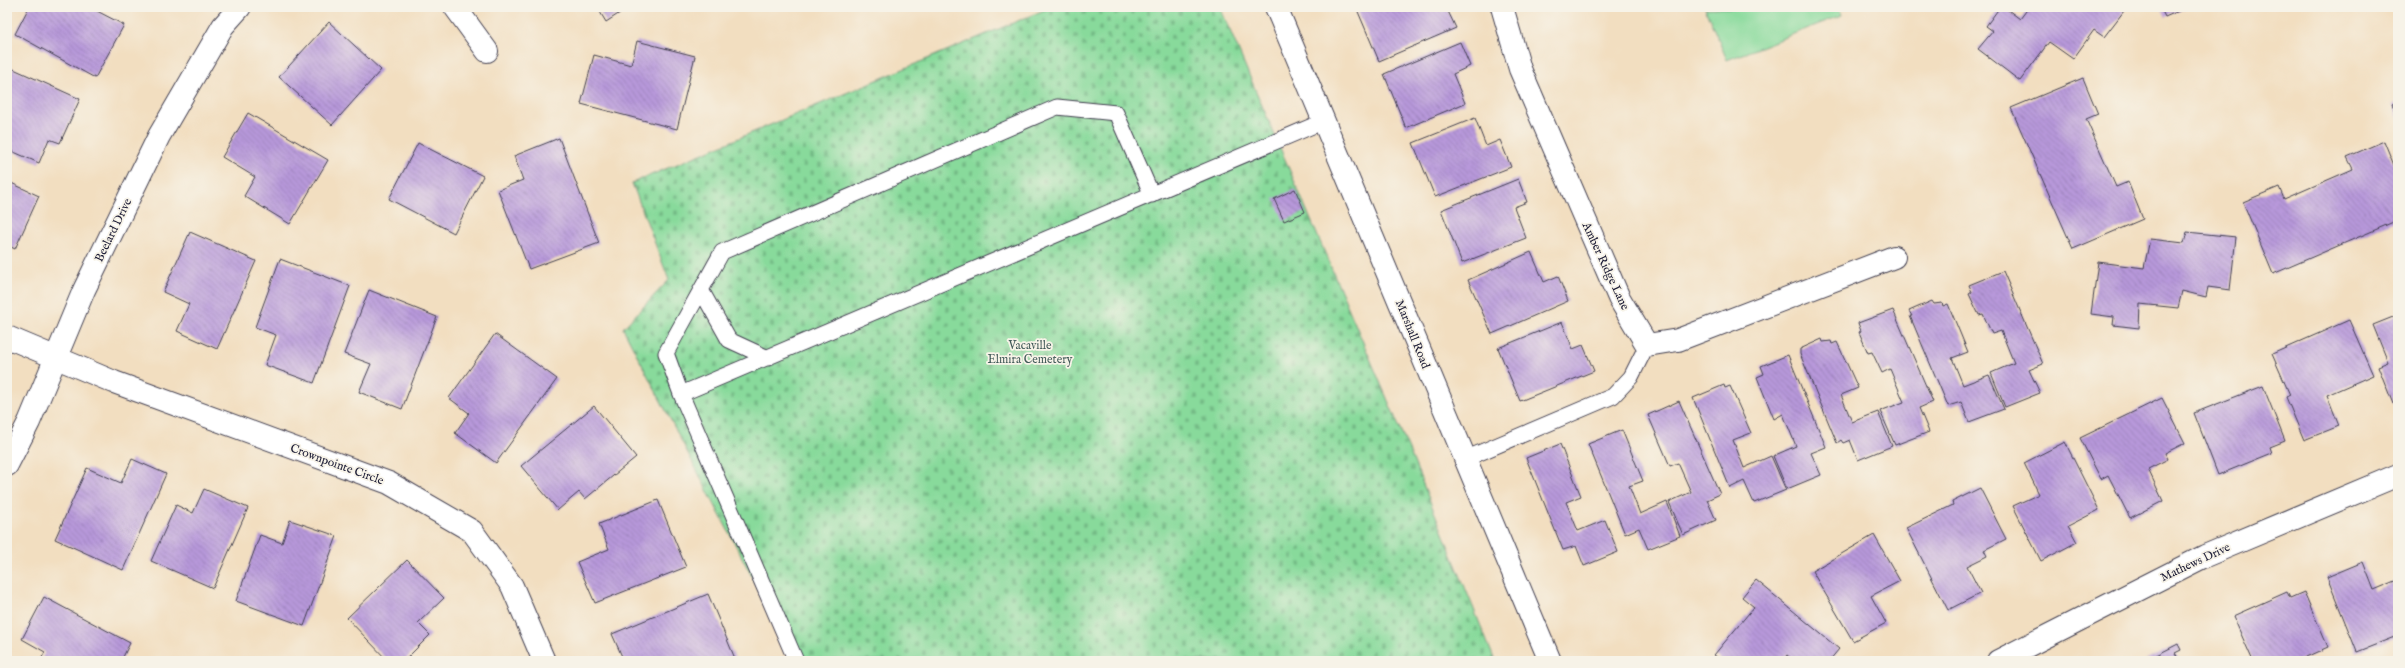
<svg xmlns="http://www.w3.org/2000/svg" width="2405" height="668" viewBox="0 0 2405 668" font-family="'IM FELL English',serif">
<defs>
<pattern id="cemetery-stones" width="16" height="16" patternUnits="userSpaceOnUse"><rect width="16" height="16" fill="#88da9b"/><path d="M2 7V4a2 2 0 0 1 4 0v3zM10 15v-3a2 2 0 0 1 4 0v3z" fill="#75bb86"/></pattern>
<pattern id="building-back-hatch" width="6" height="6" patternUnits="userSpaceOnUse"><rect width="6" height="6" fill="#b798da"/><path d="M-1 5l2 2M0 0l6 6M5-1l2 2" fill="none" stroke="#947cb2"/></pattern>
</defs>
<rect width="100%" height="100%" fill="#f7f3e8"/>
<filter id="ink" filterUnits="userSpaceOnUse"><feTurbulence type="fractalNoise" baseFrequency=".025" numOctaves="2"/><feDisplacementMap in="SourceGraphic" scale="8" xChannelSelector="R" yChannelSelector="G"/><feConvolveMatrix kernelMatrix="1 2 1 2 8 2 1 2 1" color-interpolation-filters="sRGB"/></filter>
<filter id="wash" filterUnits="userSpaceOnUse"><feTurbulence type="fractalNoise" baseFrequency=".012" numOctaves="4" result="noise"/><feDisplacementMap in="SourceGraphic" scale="16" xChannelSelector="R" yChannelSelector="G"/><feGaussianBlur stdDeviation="0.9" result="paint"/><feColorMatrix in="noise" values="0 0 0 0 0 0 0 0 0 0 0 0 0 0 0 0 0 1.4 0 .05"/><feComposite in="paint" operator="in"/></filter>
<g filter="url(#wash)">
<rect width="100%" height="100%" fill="#f2dec0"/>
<path fill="#88da9b" stroke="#557e6b" d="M 1839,7 L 1842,15 L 1727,60 L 1705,8 Z"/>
<path fill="url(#cemetery-stones)" stroke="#557e6b" d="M 1051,7 L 1220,7 L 1412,457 L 1495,661 L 792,661 L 762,596 L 623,328 L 669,280 L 632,183 Z"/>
<g id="blocks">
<path fill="url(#building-back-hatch)" d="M 29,7 L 99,7 L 97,11 L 124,25 L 95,78 L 15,34 Z
M 597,7 L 629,7 L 606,22 Z
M 1356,7 L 1446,7 L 1456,28 L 1379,61 Z
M 2000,7 L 2004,7 L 2020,19 L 2029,7 L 2127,7 L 2104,37 L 2094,30 L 2073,59 L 2049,42 L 2020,81 L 1978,49 L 1993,31 L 1986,26 Z
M 2160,7 L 2188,7 L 2165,17 Z
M 329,22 L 381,70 L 332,125 L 279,77 Z
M 637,41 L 695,56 L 677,129 L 581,104 L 594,55 L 631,65 Z
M 1460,42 L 1470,66 L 1453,74 L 1465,103 L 1406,128 L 1384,74 Z
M 7,66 L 80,99 L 60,143 L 49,139 L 39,163 L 7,149 Z
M 2083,78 L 2098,114 L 2086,119 L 2116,187 L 2128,182 L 2143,219 L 2073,249 L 2011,108 Z
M 2398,101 L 2398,118 L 2392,104 Z
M 248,113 L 328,160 L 290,224 L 244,196 L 255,177 L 222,157 Z
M 1475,118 L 1486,146 L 1500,140 L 1511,167 L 1435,197 L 1413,143 Z
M 559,138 L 599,243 L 529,269 L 498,190 L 523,180 L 514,156 Z
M 2384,141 L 2398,175 L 2398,220 L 2273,274 L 2243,202 L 2279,187 L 2284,199 L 2353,169 L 2347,157 Z
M 418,143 L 483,176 L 454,233 L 389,199 Z
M 1518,179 L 1527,202 L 1514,207 L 1526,238 L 1462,263 L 1441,210 Z
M 7,181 L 39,196 L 15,249 L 7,245 Z
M 1295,189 L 1305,212 L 1284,221 L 1274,199 Z
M 190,232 L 256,261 L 217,349 L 177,331 L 189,304 L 163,292 Z
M 2187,232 L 2236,237 L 2230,290 L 2208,287 L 2206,297 L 2182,291 L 2178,308 L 2140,304 L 2139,328 L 2113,325 L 2114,317 L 2091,314 L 2098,262 L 2144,268 L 2150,239 L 2184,243 Z
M 1531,252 L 1544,282 L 1558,276 L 1568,301 L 1492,334 L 1468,280 Z
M 280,259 L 350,286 L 314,383 L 265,365 L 276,335 L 255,327 Z
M 2003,271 L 2043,364 L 2029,370 L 2040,393 L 2005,407 L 1991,373 L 2014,363 L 2001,331 L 1992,334 L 1983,314 L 1979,315 L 1969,294 L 1972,292 L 1969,285 Z
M 369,290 L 437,317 L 402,409 L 359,392 L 371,364 L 344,354 Z
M 1932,301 L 1934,304 L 1942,303 L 1943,306 L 1948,304 L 1968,352 L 1952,358 L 1963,385 L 1989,375 L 2004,409 L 1969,422 L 1961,402 L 1948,406 L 1910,316 L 1912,316 L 1909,311 Z
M 1893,310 L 1933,402 L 1919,408 L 1929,432 L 1895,445 L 1880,411 L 1904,402 L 1890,369 L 1882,373 L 1872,352 L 1868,353 L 1859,332 L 1861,331 L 1858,323 Z
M 2398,315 L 2398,402 L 2393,404 L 2378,366 L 2388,362 L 2373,325 Z
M 2349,320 L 2373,375 L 2327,395 L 2339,426 L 2304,440 L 2286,397 L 2290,395 L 2272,354 Z
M 1562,322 L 1573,349 L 1583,345 L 1594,371 L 1520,401 L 1498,348 Z
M 495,334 L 557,379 L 496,463 L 455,433 L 469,413 L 449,398 Z
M 1822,339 L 1823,342 L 1831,341 L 1832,344 L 1837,342 L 1858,388 L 1841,395 L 1852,422 L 1878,412 L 1892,446 L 1858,460 L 1850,440 L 1843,443 L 1841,440 L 1837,443 L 1800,354 L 1800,349 Z
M 1788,355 L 1826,447 L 1811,453 L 1821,475 L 1787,489 L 1773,456 L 1796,446 L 1783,414 L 1774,419 L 1757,377 L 1764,374 L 1761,366 Z
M 1724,385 L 1725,388 L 1730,386 L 1751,433 L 1733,440 L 1744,468 L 1771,456 L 1786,490 L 1754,503 L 1744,481 L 1730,488 L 1693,398 Z
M 2263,386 L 2285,441 L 2270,447 L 2272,453 L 2218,475 L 2194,413 Z
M 2162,398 L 2185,443 L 2165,453 L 2168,459 L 2148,469 L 2163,501 L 2130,518 L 2108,475 L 2101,479 L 2080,438 Z
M 1679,401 L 1720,494 L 1707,500 L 1716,520 L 1683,535 L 1669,502 L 1691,492 L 1678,463 L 1670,466 L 1648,415 Z
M 594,406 L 636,457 L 585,499 L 579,492 L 558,510 L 521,466 Z
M 1622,430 L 1643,481 L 1629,486 L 1640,514 L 1667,502 L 1680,536 L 1648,549 L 1639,528 L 1625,534 L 1588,444 Z
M 2065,442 L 2099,510 L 2068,526 L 2077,542 L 2041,561 L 2013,506 L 2039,494 L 2024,463 Z
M 1560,444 L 1581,496 L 1566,502 L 1578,531 L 1605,520 L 1618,552 L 1584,566 L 1576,546 L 1563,550 L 1526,458 Z
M 132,459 L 166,474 L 123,570 L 55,539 L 87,468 L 121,483 Z
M 1980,488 L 2006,539 L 1984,550 L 1987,556 L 1967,566 L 1981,593 L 1948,610 L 1906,528 L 1953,505 L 1952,502 Z
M 204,489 L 248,508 L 213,588 L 151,561 L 176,505 L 193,513 Z
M 658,500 L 686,567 L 595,603 L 577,562 L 609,549 L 599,524 Z
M 290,520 L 337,536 L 304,626 L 236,601 L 260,535 L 282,543 Z
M 1874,535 L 1900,581 L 1871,596 L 1886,623 L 1853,641 L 1812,571 Z
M 407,560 L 444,598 L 418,623 L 430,635 L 404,661 L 388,661 L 347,618 Z
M 2363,562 L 2374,590 L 2398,580 L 2398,636 L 2357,652 L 2327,577 Z
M 1756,580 L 1839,649 L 1829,661 L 1794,661 L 1787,655 L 1782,661 L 1722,661 L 1714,655 L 1754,607 L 1742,597 Z
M 2287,592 L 2290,598 L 2304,592 L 2328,647 L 2297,661 L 2253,661 L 2233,616 Z
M 708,594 L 736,661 L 624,661 L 612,634 Z
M 44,597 L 130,643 L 121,661 L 40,661 L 45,652 L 22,639 Z
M 2178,644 L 2181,650 L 2175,653 L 2180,661 L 2145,661 Z"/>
</g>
</g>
<g filter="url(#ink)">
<use href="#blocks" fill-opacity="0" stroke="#413e4f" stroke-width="1"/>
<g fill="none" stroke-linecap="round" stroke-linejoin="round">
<defs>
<path id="service" d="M 701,290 L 729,340 L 768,358
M 681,394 L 666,353 L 722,252 L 1057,107 L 1116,113 L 1152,195
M 1465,459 L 1613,396 L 1631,377 L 1647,345
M 796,661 L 681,394 L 1324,121"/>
<path id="minor" d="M 455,7 L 487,51
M 1502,7 L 1520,69 L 1619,298 L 1647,345 L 1678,340 L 1894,257
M 7,337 L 114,382 L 389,483 L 472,531 L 512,586 L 544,661
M 7,465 L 29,422 L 84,290 L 159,136 L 223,26 L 240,7
M 1998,661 L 2205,556 L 2398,475"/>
<path id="tertiary" d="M 1276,7 L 1550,661"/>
</defs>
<use href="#service" stroke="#413e4f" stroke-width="17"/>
<use href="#minor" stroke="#413e4f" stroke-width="24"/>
<use href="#tertiary" stroke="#413e4f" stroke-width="24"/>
<use href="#service" stroke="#fff" stroke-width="15"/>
<use href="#minor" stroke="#fff" stroke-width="22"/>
<use href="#tertiary" stroke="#fff" stroke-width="22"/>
</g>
</g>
<g text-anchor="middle" stroke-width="3.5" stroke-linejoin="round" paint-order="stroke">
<g font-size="12" fill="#22223b" stroke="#f7f3e8">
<text transform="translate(113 230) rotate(-64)" y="4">Beelard Drive</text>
<text transform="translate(1606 266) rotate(65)" y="4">Amber Ridge Lane</text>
<text transform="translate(1413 334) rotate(68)" y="4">Marshall Road</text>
<text transform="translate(337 464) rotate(20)" y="4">Crownpointe Circle</text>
<text transform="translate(2195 562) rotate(-25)" y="4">Mathews Drive</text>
</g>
<g font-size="12" fill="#415958" stroke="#f7f3e8">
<text x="1030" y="349">Vacaville<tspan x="1030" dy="14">Elmira Cemetery</tspan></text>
</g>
</g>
<rect width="2405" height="668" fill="none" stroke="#f7f3e8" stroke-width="24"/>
</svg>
